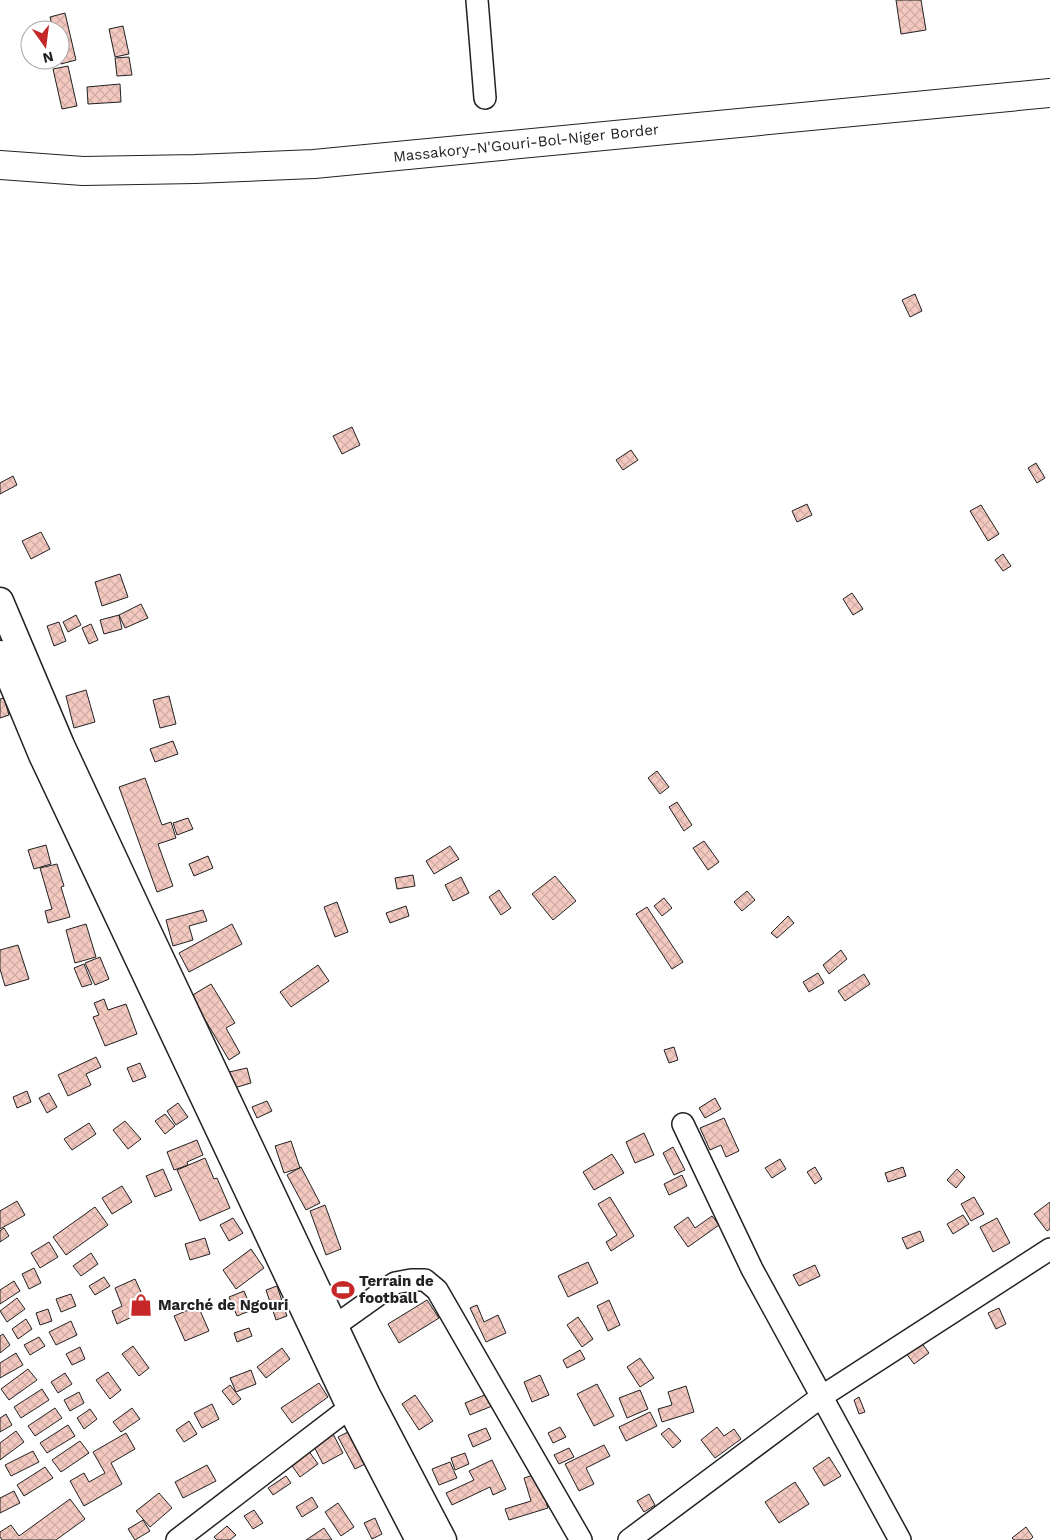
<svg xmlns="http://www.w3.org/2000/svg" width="1050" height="1540" viewBox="0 0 1050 1540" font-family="'Work Sans',sans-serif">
<defs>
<pattern id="building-cross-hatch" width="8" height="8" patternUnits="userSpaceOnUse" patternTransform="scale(1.25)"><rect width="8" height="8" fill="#f3c9c0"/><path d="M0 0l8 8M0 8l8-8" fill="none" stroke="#d0aca5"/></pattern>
</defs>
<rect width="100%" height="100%" fill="#fff"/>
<path fill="url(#building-cross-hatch)" stroke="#222" d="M 896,0 L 921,0 L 926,30 L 901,34 Z
M 65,13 L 76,60 L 61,64 L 60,30 L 53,30 L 50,17 Z
M 123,26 L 129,54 L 115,57 L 109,29 Z
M 129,57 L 132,75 L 117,76 L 115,58 Z
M 68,66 L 77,106 L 62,109 L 53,69 Z
M 120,84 L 121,102 L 88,104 L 87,87 Z
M 915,294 L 922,311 L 910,317 L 902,300 Z
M 352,427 L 360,445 L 342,454 L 333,436 Z
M 631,450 L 638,460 L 623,470 L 616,460 Z
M 1036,463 L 1045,478 L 1037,483 L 1028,468 Z
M 13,476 L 17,485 L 0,494 L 0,483 Z
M 807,504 L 812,515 L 797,522 L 792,511 Z
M 981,505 L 999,534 L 988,541 L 970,511 Z
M 41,532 L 50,549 L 31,559 L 22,541 Z
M 1003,554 L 1011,566 L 1003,571 L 995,560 Z
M 120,574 L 128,597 L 102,606 L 95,582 Z
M 852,593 L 863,609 L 853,615 L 843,599 Z
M 141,604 L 148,618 L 125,628 L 119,615 Z
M 76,615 L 81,625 L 68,632 L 63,622 Z
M 119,615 L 122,629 L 104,634 L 100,620 Z
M 59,622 L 66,641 L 54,646 L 47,626 Z
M 91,624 L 98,640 L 89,644 L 82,628 Z
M 86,690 L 95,722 L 74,728 L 66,696 Z
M 169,696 L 176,724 L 160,728 L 153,700 Z
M 4,698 L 9,715 L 0,718 L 0,699 Z
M 173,741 L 178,754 L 155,762 L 150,749 Z
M 657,771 L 669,787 L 660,794 L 648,778 Z
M 145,778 L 162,825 L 171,822 L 176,838 L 158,844 L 173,886 L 157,892 L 119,787 Z
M 677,802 L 692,825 L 684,831 L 669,807 Z
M 188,818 L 193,829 L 177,835 L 173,823 Z
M 704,841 L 719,862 L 708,870 L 693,848 Z
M 46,845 L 51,864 L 34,869 L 28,850 Z
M 450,846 L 459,859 L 434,874 L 426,861 Z
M 208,856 L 213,868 L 194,876 L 189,864 Z
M 57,864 L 64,886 L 61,887 L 70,917 L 48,923 L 45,911 L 52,909 L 40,868 Z
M 413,875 L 415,886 L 397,889 L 395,878 Z
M 555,876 L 576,901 L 553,920 L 532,894 Z
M 461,877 L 469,893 L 453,901 L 445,885 Z
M 499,890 L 511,908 L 501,915 L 489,897 Z
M 747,891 L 755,900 L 742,911 L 734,902 Z
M 664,898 L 672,908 L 662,916 L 654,906 Z
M 337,902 L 348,932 L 335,937 L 324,907 Z
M 406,906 L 409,916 L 390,923 L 386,913 Z
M 647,907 L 683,962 L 672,969 L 636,914 Z
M 203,910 L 207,921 L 189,926 L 193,940 L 173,946 L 166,920 Z
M 788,916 L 794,923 L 777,938 L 771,933 Z
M 86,924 L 96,957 L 75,963 L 66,930 Z
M 232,924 L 242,944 L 189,972 L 179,953 Z
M 18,945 L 29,979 L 5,986 L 0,969 L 0,950 Z
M 841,950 L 847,959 L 829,974 L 823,965 Z
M 100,957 L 109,979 L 95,985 L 85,963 Z
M 84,964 L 92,984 L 82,987 L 74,968 Z
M 318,965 L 329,981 L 291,1007 L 280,992 Z
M 818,973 L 824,983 L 809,992 L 803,982 Z
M 864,974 L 870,984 L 845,1001 L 838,991 Z
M 211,984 L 235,1023 L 226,1028 L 240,1053 L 229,1060 L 191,996 Z
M 104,999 L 108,1010 L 126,1004 L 137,1034 L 105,1046 L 93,1017 L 99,1015 L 94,1003 Z
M 674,1047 L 678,1060 L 669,1063 L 664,1050 Z
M 96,1057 L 101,1067 L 86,1074 L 91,1085 L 68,1096 L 58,1075 Z
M 140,1063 L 146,1077 L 133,1082 L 127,1068 Z
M 247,1068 L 251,1083 L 234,1088 L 229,1072 Z
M 27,1091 L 31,1102 L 17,1108 L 13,1097 Z
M 49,1093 L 57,1107 L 47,1113 L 39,1098 Z
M 715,1098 L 721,1109 L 705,1118 L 699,1108 Z
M 267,1101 L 272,1111 L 257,1118 L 252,1107 Z
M 178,1103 L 188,1117 L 176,1125 L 167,1111 Z
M 165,1114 L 175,1126 L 165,1134 L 155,1121 Z
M 724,1118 L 739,1151 L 726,1157 L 721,1145 L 710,1150 L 700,1128 Z
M 125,1121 L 141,1139 L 128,1149 L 113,1130 Z
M 89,1123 L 96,1134 L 72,1150 L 64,1139 Z
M 644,1133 L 654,1155 L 635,1163 L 626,1142 Z
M 197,1140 L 203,1155 L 187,1162 L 188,1165 L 174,1170 L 167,1152 Z
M 291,1141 L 300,1168 L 284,1173 L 275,1146 Z
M 673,1147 L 685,1170 L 674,1175 L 663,1153 Z
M 612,1154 L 624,1173 L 594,1190 L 583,1172 Z
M 205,1158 L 214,1179 L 217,1178 L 230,1208 L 200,1221 L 177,1170 Z
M 780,1159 L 786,1169 L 772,1178 L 765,1168 Z
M 301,1167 L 320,1203 L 306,1210 L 287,1175 Z
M 815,1167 L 822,1179 L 815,1184 L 807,1172 Z
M 903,1167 L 906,1176 L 888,1182 L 885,1173 Z
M 163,1169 L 172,1190 L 155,1197 L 146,1176 Z
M 957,1169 L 965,1177 L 956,1188 L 947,1180 Z
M 682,1175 L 687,1186 L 669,1195 L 664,1184 Z
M 122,1186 L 132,1202 L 112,1214 L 102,1198 Z
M 610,1197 L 634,1236 L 611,1251 L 606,1242 L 617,1235 L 598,1204 Z
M 974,1197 L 984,1214 L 971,1221 L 961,1204 Z
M 17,1201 L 25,1215 L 0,1229 L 0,1211 Z
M 1050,1202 L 1050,1229 L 1047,1231 L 1034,1214 Z
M 325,1205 L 341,1249 L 326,1255 L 310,1211 Z
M 95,1207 L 108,1225 L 66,1255 L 53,1237 Z
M 963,1215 L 969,1224 L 953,1234 L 947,1224 Z
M 712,1216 L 719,1225 L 688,1247 L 674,1227 L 688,1217 L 695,1228 Z
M 233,1218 L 243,1233 L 229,1241 L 220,1225 Z
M 997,1218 L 1010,1243 L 993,1252 L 980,1227 Z
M 4,1228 L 9,1236 L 0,1242 L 0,1231 Z
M 920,1231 L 924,1241 L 907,1249 L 902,1238 Z
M 205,1238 L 210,1254 L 190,1260 L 185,1244 Z
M 49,1242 L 58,1257 L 40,1268 L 31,1253 Z
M 251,1249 L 264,1268 L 236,1289 L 223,1270 Z
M 91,1253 L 98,1264 L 81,1276 L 73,1266 Z
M 588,1262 L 598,1283 L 568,1297 L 558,1276 Z
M 815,1265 L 820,1276 L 799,1286 L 793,1275 Z
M 34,1268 L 41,1283 L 29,1289 L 22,1274 Z
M 104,1277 L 110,1286 L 95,1295 L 89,1286 Z
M 135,1279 L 149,1309 L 117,1324 L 112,1311 L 122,1306 L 115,1288 Z
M 14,1281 L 20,1291 L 0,1304 L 0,1290 Z
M 277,1286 L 287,1316 L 276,1320 L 266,1290 Z
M 244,1291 L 252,1310 L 237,1316 L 229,1297 Z
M 71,1294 L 76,1306 L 61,1312 L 56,1299 Z
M 17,1298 L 25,1309 L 7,1322 L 0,1311 Z
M 427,1300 L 439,1318 L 399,1343 L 388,1324 Z
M 609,1300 L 620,1325 L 608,1331 L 597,1306 Z
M 477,1305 L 484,1322 L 498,1315 L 506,1333 L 486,1342 L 470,1308 Z
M 198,1306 L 209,1331 L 185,1341 L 174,1316 Z
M 999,1308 L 1006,1324 L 996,1329 L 988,1313 Z
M 48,1309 L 52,1321 L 40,1325 L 36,1313 Z
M 578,1317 L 593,1339 L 582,1347 L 567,1325 Z
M 26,1319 L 32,1329 L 18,1339 L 12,1329 Z
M 71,1321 L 77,1335 L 56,1345 L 49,1332 Z
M 249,1328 L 252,1336 L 237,1342 L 234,1333 Z
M 3,1334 L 10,1345 L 0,1353 L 0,1336 Z
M 39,1337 L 45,1346 L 30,1355 L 24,1345 Z
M 921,1342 L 929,1353 L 914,1364 L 906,1353 Z
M 133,1346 L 149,1368 L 139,1376 L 122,1354 Z
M 80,1347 L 85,1359 L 72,1365 L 66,1354 Z
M 282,1348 L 290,1359 L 266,1378 L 257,1367 Z
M 580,1350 L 585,1359 L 567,1368 L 563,1360 Z
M 16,1353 L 23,1365 L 0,1378 L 0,1363 Z
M 640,1358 L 654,1378 L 640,1387 L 627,1367 Z
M 28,1369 L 37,1380 L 9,1400 L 1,1389 Z
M 251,1370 L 256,1384 L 236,1392 L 230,1378 Z
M 108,1372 L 121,1390 L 110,1399 L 96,1380 Z
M 65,1373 L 72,1384 L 58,1393 L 51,1382 Z
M 540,1375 L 549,1395 L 532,1402 L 524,1382 Z
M 319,1383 L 328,1397 L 292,1423 L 281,1408 Z
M 597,1384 L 614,1416 L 594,1426 L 577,1394 Z
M 230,1385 L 241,1399 L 233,1405 L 222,1391 Z
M 686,1386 L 694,1412 L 662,1422 L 658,1409 L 672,1405 L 668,1392 Z
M 42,1389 L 49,1400 L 21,1418 L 14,1407 Z
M 640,1390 L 648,1409 L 627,1418 L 619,1398 Z
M 79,1392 L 84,1403 L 70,1411 L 64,1400 Z
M 487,1394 L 492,1406 L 470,1415 L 465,1403 Z
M 415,1395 L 433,1421 L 419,1430 L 402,1404 Z
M 859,1397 L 865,1412 L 859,1414 L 854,1400 Z
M 212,1404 L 219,1419 L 202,1428 L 194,1413 Z
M 55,1408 L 62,1418 L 35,1436 L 28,1426 Z
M 132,1408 L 140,1419 L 121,1432 L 113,1422 Z
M 90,1409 L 97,1419 L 84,1429 L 77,1418 Z
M 650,1412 L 657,1426 L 626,1441 L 619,1427 Z
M 6,1414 L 12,1425 L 0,1432 L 0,1418 Z
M 189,1421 L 197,1434 L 184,1442 L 176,1430 Z
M 68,1425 L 75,1436 L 47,1453 L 40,1443 Z
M 560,1427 L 566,1437 L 553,1443 L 548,1433 Z
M 717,1427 L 724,1436 L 734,1429 L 741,1439 L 715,1458 L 701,1440 Z
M 486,1428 L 491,1439 L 473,1447 L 468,1435 Z
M 669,1428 L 681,1441 L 673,1448 L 661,1434 Z
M 331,1430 L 343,1453 L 323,1464 L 311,1441 Z
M 16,1431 L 24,1442 L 0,1460 L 0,1443 Z
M 350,1431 L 367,1463 L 355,1469 L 338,1437 Z
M 126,1433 L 135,1449 L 111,1463 L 122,1484 L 84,1506 L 70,1481 L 84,1473 L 89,1482 L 105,1473 L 93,1452 Z
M 80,1441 L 89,1453 L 61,1472 L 52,1460 Z
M 604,1445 L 610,1456 L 586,1468 L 594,1484 L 579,1491 L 565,1464 Z
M 569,1448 L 574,1457 L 559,1464 L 554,1455 Z
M 308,1450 L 318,1464 L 300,1477 L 290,1463 Z
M 33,1451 L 39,1462 L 11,1476 L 5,1465 Z
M 465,1453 L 469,1464 L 455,1470 L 451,1458 Z
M 829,1457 L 841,1476 L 824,1486 L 813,1468 Z
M 492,1460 L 506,1489 L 493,1495 L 490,1487 L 452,1505 L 446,1493 L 474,1480 L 469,1471 Z
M 450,1462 L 457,1478 L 439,1485 L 432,1469 Z
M 207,1465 L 216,1481 L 183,1498 L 175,1482 Z
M 45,1467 L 53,1478 L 24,1496 L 17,1485 Z
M 537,1474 L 548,1508 L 509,1520 L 505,1509 L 531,1501 L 524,1478 Z
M 286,1476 L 291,1483 L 273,1495 L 268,1488 Z
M 795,1482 L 809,1504 L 779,1523 L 765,1502 Z
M 14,1491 L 20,1503 L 0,1513 L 0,1498 Z
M 159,1493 L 172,1508 L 150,1527 L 136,1511 Z
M 649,1494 L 655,1505 L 644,1512 L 637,1501 Z
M 312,1497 L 318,1507 L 302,1517 L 296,1507 Z
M 70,1499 L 85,1519 L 56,1540 L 2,1540 L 0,1537 L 0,1532 L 11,1525 L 19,1536 Z
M 338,1503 L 354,1527 L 341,1536 L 325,1512 Z
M 254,1510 L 263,1523 L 253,1529 L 244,1516 Z
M 375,1518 L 382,1534 L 372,1539 L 364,1523 Z
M 143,1520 L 150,1531 L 135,1540 L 128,1529 Z
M 227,1526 L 236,1535 L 230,1540 L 217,1540 L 214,1537 Z
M 1026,1527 L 1033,1537 L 1030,1540 L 1014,1540 L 1012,1538 Z
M 324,1528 L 332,1540 L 306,1540 Z"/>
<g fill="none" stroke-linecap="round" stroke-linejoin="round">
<defs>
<path id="minor" d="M 477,0 L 485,98
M 683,1124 L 752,1269 L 900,1540
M 322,1335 L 395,1283 L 411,1280 L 425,1280 L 437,1290 L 581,1540
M 177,1540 L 361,1399
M 629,1540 L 821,1397 L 1050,1249"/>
<path id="major" d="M 0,601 L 61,745 L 142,919 L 367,1395 L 443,1540
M 0,654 L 42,755 L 350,1407 L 419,1540"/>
<path id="highway" d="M 0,165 L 83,171 L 195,169 L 314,164 L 1050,93"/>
</defs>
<use href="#minor" stroke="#222" stroke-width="24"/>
<use href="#major" stroke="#222" stroke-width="29"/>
<use href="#highway" stroke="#222" stroke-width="30"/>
<use href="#minor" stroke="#fff" stroke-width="21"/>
<use href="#major" stroke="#fff" stroke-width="26"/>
<use href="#highway" stroke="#fff" stroke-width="28"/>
</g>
<defs>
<symbol id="stadium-bare" viewBox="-9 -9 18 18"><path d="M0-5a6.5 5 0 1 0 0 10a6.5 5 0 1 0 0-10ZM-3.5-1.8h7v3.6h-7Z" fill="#c62828" stroke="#fff" stroke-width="2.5" paint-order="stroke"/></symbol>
<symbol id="shop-bare" viewBox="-9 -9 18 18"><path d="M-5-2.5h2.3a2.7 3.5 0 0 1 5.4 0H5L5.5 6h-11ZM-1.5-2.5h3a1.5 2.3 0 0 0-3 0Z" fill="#c62828" stroke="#fff" stroke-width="2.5" paint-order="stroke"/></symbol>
</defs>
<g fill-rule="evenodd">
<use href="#stadium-bare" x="327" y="1274" width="32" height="32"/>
<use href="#shop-bare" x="125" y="1289" width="32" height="32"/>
</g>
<g text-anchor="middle" stroke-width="4" stroke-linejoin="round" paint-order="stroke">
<g font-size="15" fill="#222" stroke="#fff">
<text transform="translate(526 143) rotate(-6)" y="5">Massakory-N'Gouri-Bol-Niger Border</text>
</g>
<g font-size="15" font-weight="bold" fill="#222" stroke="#fff" text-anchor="start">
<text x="359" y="1286">Terrain de<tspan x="359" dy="17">football</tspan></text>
<text x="158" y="1310">Marché de Ngouri</text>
</g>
</g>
<g transform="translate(45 45) rotate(166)"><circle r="24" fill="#ffffff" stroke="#a7a7a7"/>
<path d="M0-4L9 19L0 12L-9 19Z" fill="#c62828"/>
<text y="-8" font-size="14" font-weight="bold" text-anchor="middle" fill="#222222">N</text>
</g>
</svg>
